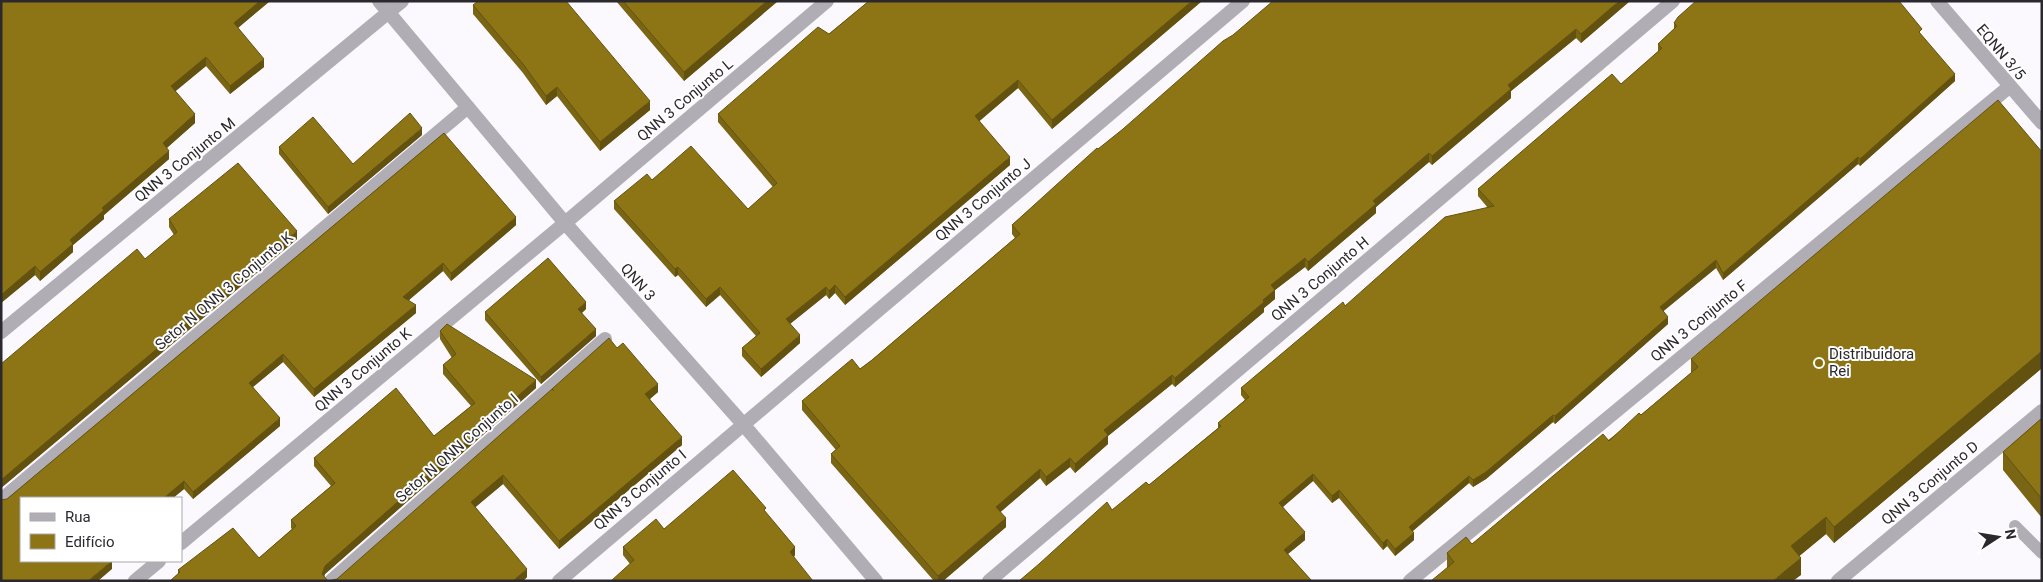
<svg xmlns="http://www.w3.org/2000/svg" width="2043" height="582" viewBox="0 0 2043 582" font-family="Roboto,sans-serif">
<rect width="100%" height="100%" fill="#fbf8fe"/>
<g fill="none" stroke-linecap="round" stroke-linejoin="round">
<path stroke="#b0adb4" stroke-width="12" d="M 2015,526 L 2042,553"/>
<path stroke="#b0adb4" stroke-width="14" d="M 379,1 L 565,223 L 743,424 L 876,581
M 1937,1 L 2042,123
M 1,332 L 402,1
M 1,500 L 468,107
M 181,543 L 565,223 L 827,1
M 135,581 L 159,561
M 331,581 L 605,339
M 559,581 L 1243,1
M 989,581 L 1673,1
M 1410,581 L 2009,87
M 1838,581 L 2042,411"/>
</g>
<path fill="#796513" d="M 1,1 L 270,1 L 238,28 L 264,67 L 230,94 L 206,66 L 175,91 L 195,123 L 167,148 L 169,159 L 104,215 L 104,219 L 73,245 L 73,252 L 40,281 L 35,275 L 1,303 Z
M 616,1 L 778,1 L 684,81 Z
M 869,1 L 1202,1 L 1052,129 L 1018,88 L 979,121 L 1010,165 L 845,305 L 835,293 L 829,299 L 826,295 L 790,324 L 800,343 L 761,377 L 742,356 L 742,348 L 756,336 L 720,295 L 706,307 L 678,275 L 675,277 L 614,209 L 614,201 L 652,180 L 748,209 L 773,187 L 718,122 L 718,114 L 829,34 Z
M 1630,1 L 1581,43 L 1576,38 L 1511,91 L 1511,98 L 1432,165 L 1429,162 L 1376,207 L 1376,213 L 1323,258 L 1308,271 L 1305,267 L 1275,290 L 1275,299 L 1264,308 L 1264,312 L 1175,387 L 1172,384 L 1108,436 L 1108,444 L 1075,473 L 1070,467 L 1046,486 L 1040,478 L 1000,512 L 1006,527 L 943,581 L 934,581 L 831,463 L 831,454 L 836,450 L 802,410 L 802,401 L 860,369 L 872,360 L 1015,238 L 1012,234 L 1012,225 L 1098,149 Z
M 473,5 L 650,110 L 600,151 L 557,96 L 546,105 L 523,73 L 473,14 Z
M 1674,23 L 1922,36 L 1955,81 L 1860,166 L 1858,164 L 1723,280 L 1716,268 L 1663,311 L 1668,324 L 1555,424 L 1553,422 L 1486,479 L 1473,487 L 1469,483 L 1413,531 L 1414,540 L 1395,556 L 1387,546 L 1383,550 L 1339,498 L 1332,503 L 1313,481 L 1283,507 L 1305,540 L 1288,554 L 1311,581 L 1112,510 L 1149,485 L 1218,428 L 1218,423 L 1245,400 L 1241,395 L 1241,388 L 1345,306 L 1488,208 L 1478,196 L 1478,189 L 1621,84 L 1658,52 L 1658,44 L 1674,29 Z
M 444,133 L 516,225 L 451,281 L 443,271 L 409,300 L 416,313 L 314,397 L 283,362 L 253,387 L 280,426 L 193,499 L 184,489 L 173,498 L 21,498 L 112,569 L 2,501 L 7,499 Z
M 422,135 L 328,214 L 279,154 L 279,147 L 353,164 Z
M 2042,152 L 2042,368 L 1834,543 L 1826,534 L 1799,556 L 1801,575 L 1447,568 L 1447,553 L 1472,544 L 1641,415 L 1691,373 L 1691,359 Z
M 169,219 L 297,239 L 1,488 L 1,364 L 145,259 L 174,235 L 169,227 Z
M 586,309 L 582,313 L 596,336 L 541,384 L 485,320 L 485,312 Z
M 440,331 L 536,388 L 325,574 L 324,576 L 328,581 L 337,579 L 617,348 L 658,392 L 650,399 L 682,445 L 559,549 L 503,484 L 475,507 L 527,577 L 523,581 L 170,581 L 178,574 L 178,570 L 259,558 L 292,529 L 291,528 L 291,520 L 331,486 L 314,466 L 314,458 L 434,436 L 471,406 L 443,374 L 443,365 L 452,358 L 440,339 Z
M 2042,418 L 2042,518 L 2003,470 L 2003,452 Z
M 766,513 L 795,555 L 794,557 L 630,564 L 623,555 L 623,547 L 664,529 Z"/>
<path fill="#63520f" d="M 260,1 L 270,1 L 234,31 L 234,23 Z
M 767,1 L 778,1 L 684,81 L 684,72 Z
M 1192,1 L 1202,1 L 1052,129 L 1052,120 Z
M 1619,1 L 1630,1 L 1581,43 L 1581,34 Z
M 1576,29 L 1576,38 L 1511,91 L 1511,98 L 1432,165 L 1432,156 L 1508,85 Z
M 206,57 L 206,66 L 171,95 L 171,86 Z
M 264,59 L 264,67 L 230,94 L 230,86 Z
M 1955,74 L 1955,81 L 1860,166 L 1860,159 Z
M 1018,80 L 1018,88 L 975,125 L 975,116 Z
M 557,87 L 557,96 L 546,105 L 546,96 Z
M 650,101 L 650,110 L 600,151 L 600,142 Z
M 195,114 L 195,123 L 163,151 L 163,143 Z
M 422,128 L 422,135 L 328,214 L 328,207 Z
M 169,151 L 169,159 L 104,215 L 104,219 L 73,245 L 73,252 L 40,281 L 40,272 L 70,240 L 102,208 Z
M 1429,153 L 1429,162 L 1376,207 L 1376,213 L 1308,271 L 1308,262 L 1373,201 Z
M 1010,157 L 1010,165 L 845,305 L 845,297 Z
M 1858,157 L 1858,164 L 1723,280 L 1723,273 Z
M 516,217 L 516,225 L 451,281 L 451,273 Z
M 297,231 L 297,239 L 1,488 L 1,480 Z
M 1305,258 L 1305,267 L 1275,290 L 1275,299 L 1264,308 L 1264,312 L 1175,387 L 1175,378 L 1271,285 Z
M 1716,260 L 1716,268 L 1660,314 L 1660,307 Z
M 443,263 L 443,271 L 403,305 L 403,297 Z
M 35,266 L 35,275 L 1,303 L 1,295 Z
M 678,267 L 678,275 L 675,277 L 675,269 Z
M 835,285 L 835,293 L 829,299 L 829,291 Z
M 720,287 L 720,295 L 706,307 L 706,299 Z
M 826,287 L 826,295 L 786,327 L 786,319 Z
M 586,302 L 586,309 L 578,316 L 578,309 Z
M 416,305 L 416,313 L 314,397 L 314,389 Z
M 1668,317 L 1668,324 L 1555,424 L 1555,416 Z
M 596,329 L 596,336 L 541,384 L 541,377 Z
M 800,335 L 800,343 L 761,377 L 761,369 Z
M 2042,351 L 2042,368 L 1834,543 L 1834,527 Z
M 283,354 L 283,362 L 249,390 L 249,383 Z
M 1172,375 L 1172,384 L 1108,436 L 1108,444 L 1075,473 L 1075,464 L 1104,430 Z
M 536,380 L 536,388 L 325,574 L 323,581 L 322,574 L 325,566 Z
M 658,384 L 658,392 L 645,403 L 645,394 Z
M 1553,415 L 1553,422 L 1486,479 L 1473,487 L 1473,480 Z
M 280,418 L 280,426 L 193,499 L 193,492 Z
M 682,437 L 682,445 L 559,549 L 559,541 Z
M 1070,458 L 1070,467 L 1046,486 L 1046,477 Z
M 1040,469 L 1040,478 L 996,516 L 996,507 Z
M 1313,474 L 1313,481 L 1279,510 L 1279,503 Z
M 503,475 L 503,484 L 471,511 L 471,502 Z
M 1469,476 L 1469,483 L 1409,534 L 1409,527 Z
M 184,481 L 184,489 L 173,498 L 164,498 Z
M 1339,490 L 1339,498 L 1332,503 L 1332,496 Z
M 1826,517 L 1826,534 L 1791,563 L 1791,546 Z
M 1006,518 L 1006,527 L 943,581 L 938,581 L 938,576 Z
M 1305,532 L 1305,540 L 1284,557 L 1284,550 Z
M 1414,533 L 1414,540 L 1395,556 L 1395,549 Z
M 1387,539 L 1387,546 L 1383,550 L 1383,543 Z
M 795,547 L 795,555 L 790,560 L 790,552 Z
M 1801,558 L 1801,575 L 1793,581 L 1773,581 Z
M 112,561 L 112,569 L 98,581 L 88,581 Z
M 527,569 L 527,577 L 523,581 L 513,581 Z"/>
<path fill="#8d7516" stroke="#63520f" d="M 1,1 L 260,1 L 234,23 L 264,59 L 230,86 L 206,57 L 171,86 L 195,114 L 163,143 L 169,151 L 102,208 L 104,210 L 70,240 L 73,244 L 40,272 L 35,266 L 1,295 Z
M 478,1 L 566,1 L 650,101 L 600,142 L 557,87 L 546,96 L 523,64 L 473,5 Z
M 623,1 L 767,1 L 684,72 Z
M 869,1 L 1192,1 L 1052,120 L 1018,80 L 975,116 L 1010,157 L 845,297 L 835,285 L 829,291 L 826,287 L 786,319 L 800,335 L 761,369 L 742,348 L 760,333 L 720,287 L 706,299 L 678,267 L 675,269 L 614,201 L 647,174 L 652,180 L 691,146 L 748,209 L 777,183 L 718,114 L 818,27 L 829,34 Z
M 1273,1 L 1619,1 L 1581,34 L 1576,29 L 1508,85 L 1511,89 L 1432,156 L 1429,153 L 1373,201 L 1376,204 L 1323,249 L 1308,262 L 1305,258 L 1271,285 L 1275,290 L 1263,300 L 1264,302 L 1175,378 L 1172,375 L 1104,430 L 1108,435 L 1075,464 L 1070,458 L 1046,477 L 1040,469 L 996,507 L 1006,518 L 938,576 L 831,454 L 840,446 L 802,401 L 852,359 L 860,369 L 872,360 L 1020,234 L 1012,225 L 1097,148 L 1098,149 L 1123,129 L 1223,41 L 1233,35 Z
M 1696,1 L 1899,1 L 1922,29 L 1919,32 L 1955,74 L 1860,159 L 1858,157 L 1723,273 L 1716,260 L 1660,307 L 1668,317 L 1555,416 L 1553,415 L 1486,472 L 1473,480 L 1469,476 L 1409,527 L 1414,533 L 1395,549 L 1387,539 L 1383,543 L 1339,490 L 1332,496 L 1313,474 L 1279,503 L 1305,532 L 1284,550 L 1311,580 L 1310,581 L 1019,581 L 1039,564 L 1107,502 L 1112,510 L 1146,482 L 1149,485 L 1221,426 L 1218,423 L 1249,397 L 1241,388 L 1343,302 L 1345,306 L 1445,217 L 1494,206 L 1478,189 L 1612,74 L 1621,84 L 1662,48 L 1658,44 L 1677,26 L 1674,23 L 1678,17 Z
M 1998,100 L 2042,152 L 2042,351 L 1834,527 L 1826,517 L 1791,546 L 1801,558 L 1773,581 L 1431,581 L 1454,562 L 1447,553 L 1466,537 L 1472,544 L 1603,434 L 1609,441 L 1639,413 L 1641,415 L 1698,367 L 1691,359 Z
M 410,113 L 422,128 L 328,207 L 279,147 L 313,117 L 353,164 Z
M 444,133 L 516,217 L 451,273 L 443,263 L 403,297 L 416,305 L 314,389 L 283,354 L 249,383 L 280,418 L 193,492 L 184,481 L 164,498 L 21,498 L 21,561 L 112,561 L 88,581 L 1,581 L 1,500 L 7,499 Z
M 238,163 L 297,231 L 1,480 L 1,364 L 137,249 L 145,259 L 177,232 L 169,219 Z
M 548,258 L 586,302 L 578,309 L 596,329 L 541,377 L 485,312 Z
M 447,324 L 536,380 L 325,566 L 322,574 L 328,581 L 337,579 L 552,389 L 554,391 L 552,389 L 609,338 L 617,348 L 623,343 L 658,384 L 645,394 L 682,437 L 559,541 L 503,475 L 471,502 L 527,569 L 513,581 L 170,581 L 180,572 L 178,570 L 233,528 L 259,558 L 296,526 L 291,520 L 335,483 L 314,458 L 396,388 L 434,436 L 475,403 L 443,365 L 456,354 L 440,331 Z
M 2042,418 L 2042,499 L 2003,452 Z
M 733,470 L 766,508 L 764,510 L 795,547 L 790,552 L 813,581 L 611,581 L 634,560 L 623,547 L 656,519 L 664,529 Z"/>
<circle fill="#856e0c" stroke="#fff" stroke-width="2" cx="1819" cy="363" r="5"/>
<g text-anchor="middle" stroke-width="4" stroke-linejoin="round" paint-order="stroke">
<g font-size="15" fill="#2b282e" stroke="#fff">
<text transform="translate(2001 52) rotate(50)" y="5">EQNN 3/5</text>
<text transform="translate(685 100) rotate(-40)" y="5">QNN 3 Conjunto L</text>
<text transform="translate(185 160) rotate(-39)" y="5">QNN 3 Conjunto M</text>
<text transform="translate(983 200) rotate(-40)" y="5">QNN 3 Conjunto J</text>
<text transform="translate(1320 279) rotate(-40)" y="5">QNN 3 Conjunto H</text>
<text transform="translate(638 282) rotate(49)" y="5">QNN 3</text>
<text transform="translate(224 291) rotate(-40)" y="5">Setor N QNN 3 Conjunto K</text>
<text transform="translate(1699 321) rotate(-39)" y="5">QNN 3 Conjunto F</text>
<text transform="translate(363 370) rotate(-40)" y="5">QNN 3 Conjunto K</text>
<text transform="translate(457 448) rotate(-41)" y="5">Setor N QNN Conjunto I</text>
<text transform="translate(1930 483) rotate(-40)" y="5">QNN 3 Conjunto D</text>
<text transform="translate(640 490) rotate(-40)" y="5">QNN 3 Conjunto I</text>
</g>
<g font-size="15" fill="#2b282e" stroke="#fff" text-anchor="start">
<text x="1829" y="359">Distribuidora<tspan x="1829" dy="17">Rei</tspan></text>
</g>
</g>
<rect width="2043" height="582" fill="none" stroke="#2b282e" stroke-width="5"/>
<rect x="20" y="497" width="162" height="65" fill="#ffffff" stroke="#aaa9ab"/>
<rect x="30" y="513" width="25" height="8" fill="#b0adb4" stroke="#aaa9ab"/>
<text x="65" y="522" font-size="15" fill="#2b282e">Rua</text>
<rect x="30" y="534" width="25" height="15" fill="#8d7516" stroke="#aaa9ab"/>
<text x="65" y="547" font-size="15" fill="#2b282e">Edifício</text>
<g transform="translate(1998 537) rotate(78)" stroke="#ffffff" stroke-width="4" paint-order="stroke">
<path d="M0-4L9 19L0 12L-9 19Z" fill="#2b282e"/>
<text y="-8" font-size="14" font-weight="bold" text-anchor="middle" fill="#2b282e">N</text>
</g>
</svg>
